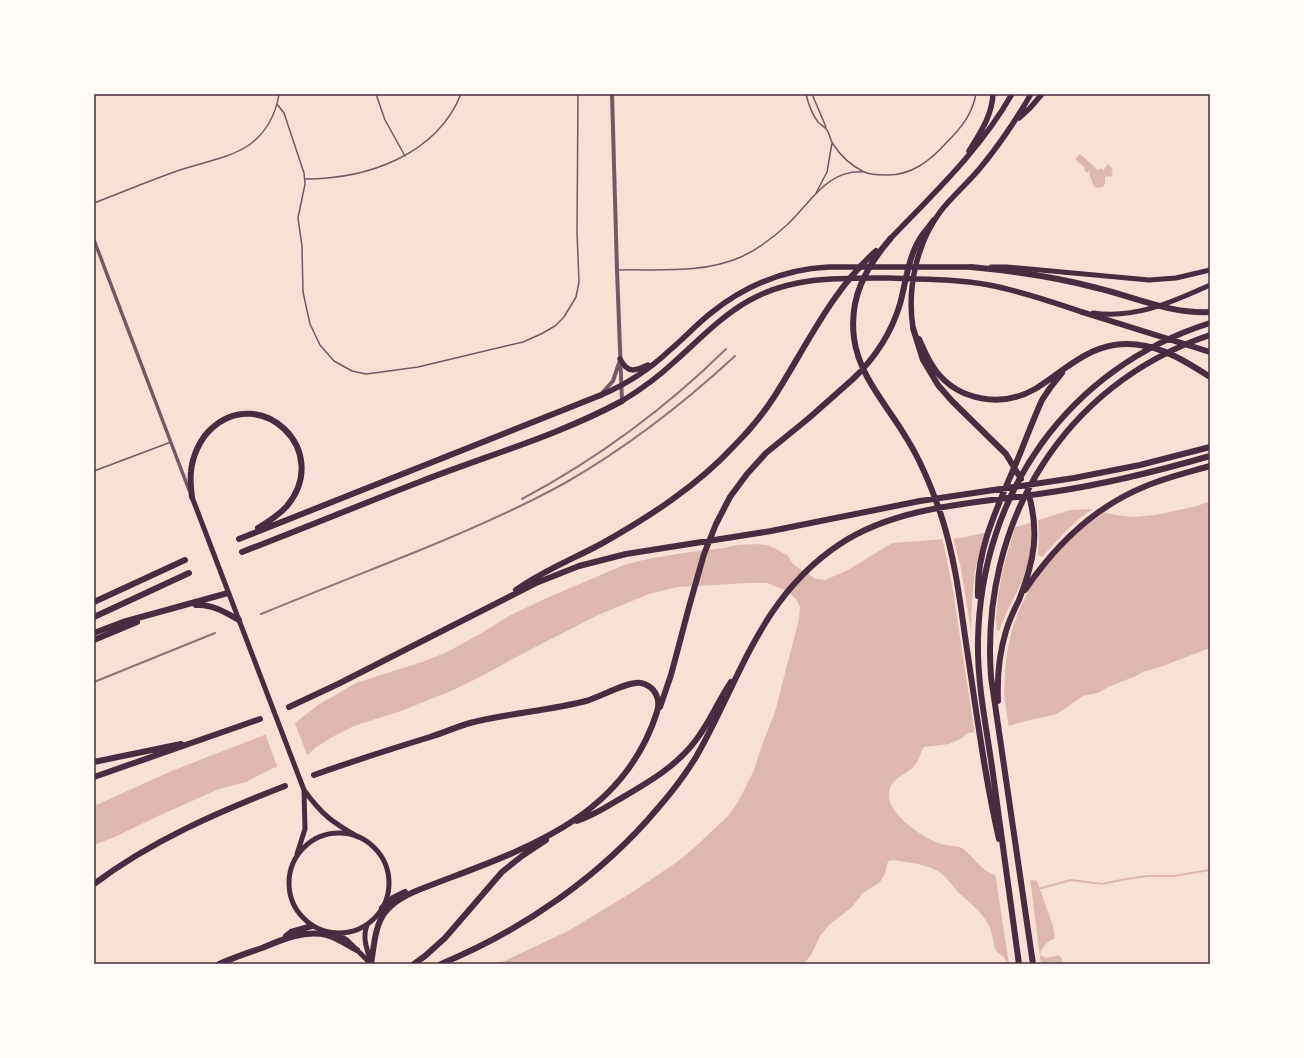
<svg xmlns="http://www.w3.org/2000/svg" width="1304" height="1058" viewBox="0 0 1304 1058" font-family="'Fira Sans',sans-serif">
<rect width="100%" height="100%" fill="#f7e1d7"/>
<path fill="#dcb8b0" d="M 1080,154 L 1098,170 L 1101,168 L 1103,170 L 1108,164 L 1113,169 L 1111,171 L 1113,174 L 1111,177 L 1107,176 L 1105,177 L 1105,184 L 1103,187 L 1097,188 L 1094,186 L 1089,174 L 1090,173 L 1089,171 L 1087,173 L 1084,170 L 1085,168 L 1075,159 Z
M 1210,501 L 1210,648 L 1163,666 L 1143,672 L 1136,676 L 1108,687 L 1098,693 L 1083,696 L 1057,714 L 1018,723 L 1008,726 L 968,733 L 962,738 L 949,744 L 924,747 C 920,752 920,759 915,765 C 906,776 891,777 889,793 C 886,813 924,839 941,844 C 947,846 956,845 962,848 C 973,856 981,871 995,875 C 1008,879 1024,877 1037,881 L 1053,926 L 1055,938 C 1047,942 1042,946 1040,955 L 1046,958 L 1059,955 L 1062,959 L 1062,962 L 1066,964 L 1007,964 C 1004,953 1000,957 996,950 C 992,942 993,932 988,924 C 981,911 970,903 959,893 C 953,887 949,880 943,875 C 931,864 909,863 893,860 L 888,861 L 885,874 L 880,882 L 863,893 L 852,907 L 829,925 L 820,936 L 812,953 L 804,964 L 498,964 L 568,931 L 631,893 L 677,862 L 695,847 L 728,816 L 738,802 L 754,770 L 762,745 L 775,712 L 799,619 L 800,607 L 796,599 L 787,591 L 767,583 L 749,583 L 678,587 L 649,594 L 598,615 L 520,655 L 476,679 L 451,691 L 401,711 L 354,726 L 334,736 L 315,748 L 307,756 L 271,769 L 246,782 L 219,789 L 158,816 L 117,836 L 94,845 L 94,806 L 174,770 L 295,723 L 318,705 L 356,683 L 422,662 L 445,653 L 480,634 L 509,616 L 540,601 L 624,565 L 643,560 L 683,553 L 724,548 L 737,545 L 754,544 L 767,545 L 776,549 L 787,555 L 794,565 L 816,579 L 825,580 L 848,570 L 892,543 L 959,538 L 1020,526 L 1070,510 L 1091,509 L 1116,515 L 1132,517 L 1155,515 L 1197,506 Z"/>
<path fill="#f7e1d7" d="M 1094,508 L 1108,510 L 1077,532 L 1063,546 L 1045,566 L 1030,588 L 1019,610 L 1012,630 L 1007,652 L 1005,672 L 1004,695 L 1009,728 L 975,734 L 952,585 L 942,537 L 953,536 L 961,569 L 971,631 L 972,601 L 975,571 L 986,530 L 1016,524 L 1004,565 L 998,595 L 996,618 L 997,631 L 999,631 L 1008,609 L 1021,584 L 1026,570 L 1030,554 L 1031,539 L 1031,520 L 1038,518 L 1039,538 L 1038,555 L 1042,557 L 1064,533 L 1080,518 Z
M 294,721 L 308,757 L 278,769 L 265,733 Z
M 995,873 L 1030,878 L 1041,964 L 1009,964 Z"/>
<g fill="none" stroke-linecap="round" stroke-linejoin="round">
<path stroke="#dcb8b0" stroke-width="2" d="M 1038,889 L 1071,880 L 1102,884 L 1126,879 L 1148,876 L 1173,876 L 1210,870"/>
<path stroke="#755966" stroke-width="1.5" d="M 376,94 L 385,120 L 405,156
M 806,94 C 808,103 812,114 818,122 C 821,125 825,127 827,130 C 830,134 830,140 833,144 C 840,155 852,166 864,172 C 871,175 878,175 885,175 C 911,176 930,161 947,142 C 961,128 972,115 976,94
M 812,94 L 826,127
M 277,104 L 284,113 L 304,173 L 305,184 L 298,218 L 302,246 L 303,292 L 310,324 L 320,345 L 334,361 L 352,371 L 366,374 L 374,373 L 418,367 L 523,342 L 541,334 L 555,326 L 564,317 L 576,297 L 579,282 L 577,233 L 578,94
M 305,179 C 366,179 436,156 461,94
M 816,193 L 827,172 L 832,143
M 94,203 C 123,192 153,179 183,169 C 204,162 230,158 249,145 C 266,133 276,114 279,94
M 618,270 C 658,269 702,274 741,257 C 758,249 774,237 788,224 C 812,201 827,169 865,172
M 94,471 L 171,442"/>
<path stroke="#755966" stroke-width="3.5" d="M 94,240 L 189,490"/>
<path stroke="#755966" stroke-width="4" d="M 612,94 L 617,270 L 622,401
M 602,393 L 613,381 L 619,363"/>
<path stroke="#4a2c40" stroke-width="5" d="M 991,267 L 1007,267 L 1149,280 L 1176,278 L 1210,270
M 1093,313 C 1136,319 1172,302 1210,285
M 192,497 L 304,790 C 322,815 332,822 358,837
M289 883a50 50 0 1 1 100 0a50 50 0 1 1-100 0Z
M 297,854 L 305,829 L 304,791
M 367,925 C 362,938 367,949 371,962
M 336,933 L 347,940 L 371,964"/>
<path stroke="#4a2c40" stroke-width="5.5" d="M 1019,118 L 1030,108 L 1042,94
M 969,151 C 980,133 992,116 993,94
M 890,239 C 934,193 980,150 1012,94
M 913,328 C 907,289 916,245 940,212 C 952,196 968,183 981,167 C 1000,144 1016,120 1031,94
M 620,359 C 628,374 635,371 648,365
M 601,395 C 627,384 650,369 670,350 C 684,338 697,324 711,313 C 746,285 785,269 829,267 L 971,267
M 622,401 C 640,390 657,378 673,363 C 698,341 721,316 750,300 C 793,276 842,278 889,278 C 923,279 956,279 989,285 C 1021,291 1052,302 1082,312"/>
<path stroke="#4a2c40" stroke-width="6" d="M 890,239 C 865,269 849,298 854,338 C 859,377 888,406 907,439 C 922,463 933,491 942,518 C 955,559 960,601 966,643 C 976,708 984,774 999,839
M 971,267 C 1014,271 1056,277 1097,288 C 1135,297 1170,314 1210,312
M 1082,312 L 1210,352
M 913,328 L 923,360 L 938,385 L 952,401 L 1006,454 L 1021,479
M 919,339 C 924,350 928,361 936,371 C 959,401 1002,408 1035,389 C 1061,373 1083,350 1114,345 C 1150,339 1181,358 1210,377
M 192,497 C 191,489 190,480 191,472 C 192,457 200,439 211,429 C 260,383 333,450 287,506 C 279,515 268,522 258,528
M 239,539 L 601,395
M 242,552 C 302,529 362,504 422,481 C 489,455 559,435 622,401
M 516,590 C 542,571 573,559 601,544 C 649,517 697,486 734,446 C 749,431 763,414 774,397 C 806,347 831,291 876,251
M 1025,590 C 1056,544 1094,507 1146,486 C 1167,477 1189,472 1210,466
M 978,596 C 976,551 997,508 1014,468 C 1024,445 1032,422 1042,400 L 1050,388 L 1062,373
M 94,602 L 185,560
M 196,605 C 212,604 225,612 239,620
M 94,617 L 189,573
M 94,633 L 123,622 L 228,593
M 94,640 L 137,622
M 998,701 C 997,677 999,654 1006,631 C 1009,620 1014,610 1019,600 C 1034,562 1040,532 1028,492
M 289,707 L 338,684 L 536,583 L 579,566 L 626,554 L 771,531 L 920,501 L 1074,478 L 1140,465 L 1210,447
M 660,707 L 671,675 L 689,607 L 704,554 L 716,524 L 730,497 L 747,474 L 766,453 L 809,418 L 853,379 C 875,358 891,334 900,304 C 906,282 908,257 921,237 C 925,231 930,226 934,220
M 94,762 L 181,744
M 314,775 C 353,761 391,749 430,737 C 443,733 456,727 470,723 C 508,713 548,711 586,701 C 600,697 630,680 641,683 C 655,686 661,699 657,712 C 621,825 514,852 416,891 C 376,908 377,925 371,964
M 94,777 L 260,719
M 577,821 C 592,816 605,808 618,800 C 647,783 676,767 696,740 C 710,722 718,701 731,682
M 94,884 C 151,841 218,812 285,786
M 382,908 L 393,898 L 405,892
M 286,936 L 291,932 L 312,926
M 219,964 C 233,958 247,953 262,948 C 283,939 304,930 327,935 C 338,938 347,945 357,950
M 414,964 L 425,956 L 445,938 L 502,872 L 522,856 L 546,840
M 441,964 C 523,930 601,876 658,808 C 672,792 685,775 696,757 C 741,678 760,597 840,544 C 900,504 982,503 1052,492 C 1106,484 1158,471 1210,456
M 1019,964 C 1010,901 1002,837 993,774 C 987,730 977,685 978,640 C 981,493 1068,368 1210,323
M 1033,964 L 991,677 C 980,524 1062,385 1210,335"/>
<path stroke="#8f747c" stroke-width="2" d="M 522,499 C 597,459 666,408 726,349
M 261,614 C 312,593 363,573 413,553 C 465,532 516,510 565,483 C 626,448 683,404 735,356
M 94,682 L 215,633"/>
</g>
<rect width="1304" height="1058" fill="none" stroke="#fffaf5" stroke-width="190"/>
<rect x="95" y="95" width="1114" height="868" fill="none" stroke="#4a2c40" stroke-width="1.5"/>
</svg>
